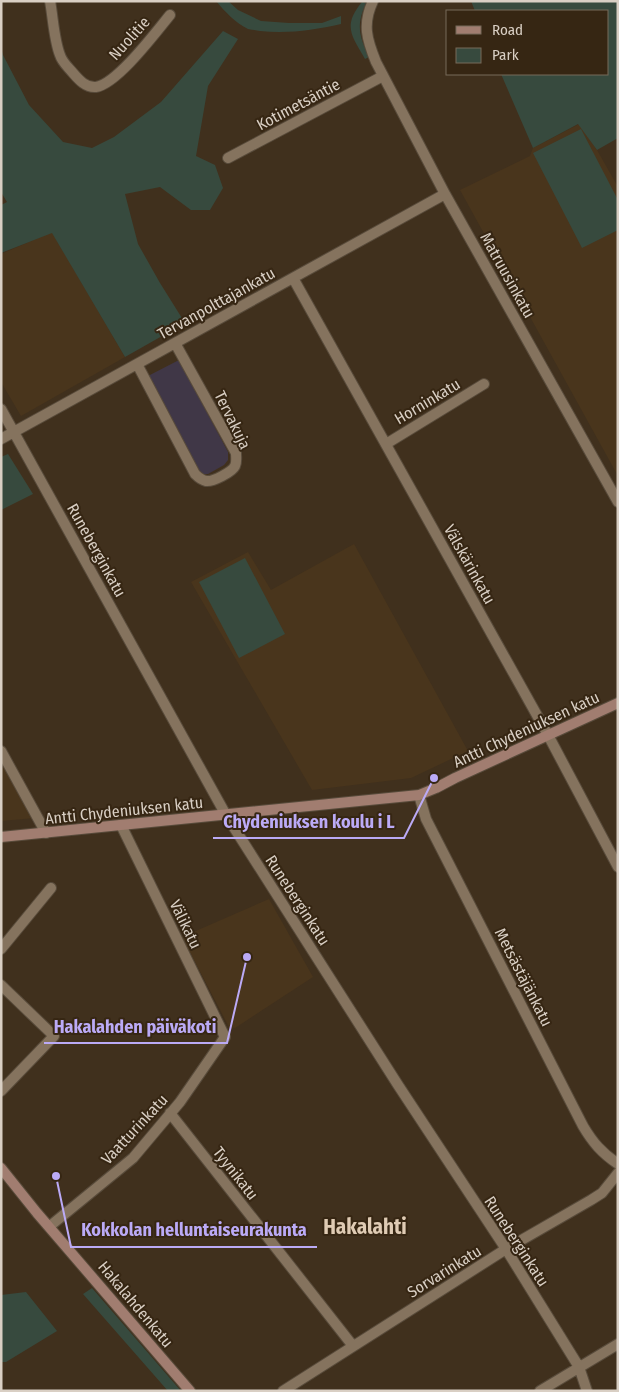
<svg xmlns="http://www.w3.org/2000/svg" width="619" height="1392" viewBox="0 0 619 1392" font-family="'Fira Sans Condensed',sans-serif">
<rect width="100%" height="100%" fill="#40301d"/>
<path fill="#403747" d="M 179,360 L 228,452 L 228,460 L 224,465 L 208,474 L 203,474 L 199,471 L 148,376 Z"/>
<path fill="#49351c" d="M 579,124 L 597,150 L 618,187 L 618,476 L 460,190 L 530,156 L 533,148 Z
M 52,232 L 125,357 L 21,416 L 1,382 L 1,254 Z
M 354,544 L 468,751 L 411,778 L 312,790 L 191,582 L 248,552 L 271,590 Z
M 1,755 L 35,818 L 1,821 Z
M 269,899 L 313,977 L 235,1028 L 229,1027 L 182,937 Z"/>
<path fill="#374a3e" d="M 216,1 L 228,1 L 238,10 L 261,21 L 289,23 L 322,23 L 341,16 L 341,24 C 314,30 288,34 260,31 C 256,30 252,30 248,29 C 236,23 225,12 216,1 Z
M 471,1 L 618,1 L 618,138 L 597,150 L 578,124 L 533,148 L 501,74 L 608,74 L 608,11 L 475,11 Z
M 362,2 L 366,3 C 356,25 359,36 369,57 L 365,59 C 352,36 342,26 362,2 Z
M 223,31 L 238,39 L 208,86 L 196,156 L 215,165 L 223,188 L 210,210 L 191,210 L 160,187 L 125,194 L 138,244 L 160,283 L 185,323 L 125,357 L 52,233 L 1,253 L 1,205 L 7,202 L 1,192 L 1,48 L 3,55 L 29,105 L 63,142 L 92,148 L 114,137 L 161,102 Z
M 581,129 L 618,200 L 618,230 L 582,248 L 533,153 Z
M 8,454 L 33,494 L 1,510 L 1,457 Z
M 245,558 L 285,634 L 239,658 L 199,582 Z
M 92,1288 L 181,1391 L 168,1391 L 83,1294 Z
M 26,1292 L 57,1331 L 6,1362 L 1,1362 L 1,1295 Z"/>
<g fill="none" stroke-linecap="round" stroke-linejoin="round">
<defs>
<path id="street" d="M 50,1 C 53,17 54,40 60,55 C 62,62 68,67 73,73 C 79,80 86,88 96,87 C 117,84 156,32 170,15
M 373,1 C 362,24 367,40 376,62 L 445,194 L 618,502
M 228,158 L 383,76
M 293,278 L 548,735 L 618,867
M 137,364 L 195,474 C 198,477 201,480 206,481 C 213,482 232,472 235,466 C 237,462 236,457 236,453 L 175,343
M 1,409 L 226,815 L 398,1085 L 506,1249 L 579,1367 L 587,1391
M 1,439 L 445,194
M 386,444 L 484,384
M 1,751 L 46,833
M 419,795 L 426,819 L 583,1126 C 593,1143 602,1153 618,1164
M 1,949 L 51,888
M 1,985 L 54,1036 L 1,1091
M 170,1113 L 353,1346
M 50,1226 L 133,1158 L 180,1102 L 225,1037 L 121,825
M 283,1391 L 506,1249 L 591,1200 L 602,1193 L 618,1173
M 540,1391 L 618,1344"/>
<path id="secondary" d="M 1,837 L 419,795 L 436,788 L 455,778 L 618,703
M 1,1168 L 37,1213 L 190,1391"/>
</defs>
<use href="#street" stroke="#584b3b" stroke-width="12"/>
<use href="#secondary" stroke="#584b3b" stroke-width="12"/>
<use href="#street" stroke="#85735e" stroke-width="10"/>
<use href="#secondary" stroke="#a17d70" stroke-width="10"/>
</g>
<g text-anchor="middle" stroke-width="4" stroke-linejoin="round" paint-order="stroke">
<g font-size="16" fill="#d9cfc4" stroke="#362613">
<text transform="translate(129 38) rotate(-48)" y="6">Nuolitie</text>
<text transform="translate(298 104) rotate(-28)" y="6">Kotimetsäntie</text>
<text transform="translate(508 275) rotate(61)" y="6">Matruusinkatu</text>
<text transform="translate(216 303) rotate(-29)" y="6">Tervanpolttajankatu</text>
<text transform="translate(427 401) rotate(-31)" y="6">Horninkatu</text>
<text transform="translate(233 420) rotate(64)" y="6">Tervakuja</text>
<text transform="translate(97 550) rotate(61)" y="6">Runeberginkatu</text>
<text transform="translate(470 564) rotate(61)" y="6">Välskärinkatu</text>
<text transform="translate(526 729) rotate(-25)" y="6">Antti Chydeniuksen katu</text>
<text transform="translate(124 810) rotate(-6)" y="6">Antti Chydeniuksen katu</text>
<text transform="translate(298 900) rotate(57)" y="6">Runeberginkatu</text>
<text transform="translate(186 924) rotate(64)" y="6">Välikatu</text>
<text transform="translate(524 977) rotate(63)" y="6">Metsästäjänkatu</text>
<text transform="translate(134 1129) rotate(-47)" y="6">Vaatturinkatu</text>
<text transform="translate(236 1173) rotate(52)" y="6">Tyynikatu</text>
<text transform="translate(517 1241) rotate(57)" y="6">Runeberginkatu</text>
<text transform="translate(444 1271) rotate(-32)" y="6">Sorvarinkatu</text>
<text transform="translate(136 1304) rotate(50)" y="6">Hakalahdenkatu</text>
</g>
<g font-size="21" font-weight="bold" fill="#dfcbb4" stroke="#362613">
<text x="365" y="1234">Hakalahti</text>
</g>
</g>
<path fill="none" stroke="#bbaaf6" stroke-width="2" d="M434 778L404 838H213M247 957L227 1043H44M56 1176L71 1247H317"/>
<g fill="#bbaaf6" stroke="#362613" stroke-width="2">
<circle cx="434" cy="778" r="5"/>
<circle cx="247" cy="957" r="5"/>
<circle cx="56" cy="1176" r="5"/>
</g>
<g font-size="18" text-anchor="middle" font-weight="bold" fill="#bbaaf6" stroke="#362613" stroke-width="4" stroke-linejoin="round" paint-order="stroke">
<text x="309" y="828">Chydeniuksen koulu i L</text>
<text x="135" y="1033">Hakalahden päiväkoti</text>
<text x="194" y="1236">Kokkolan helluntaiseurakunta</text>
</g>
<rect width="619" height="1392" fill="none" stroke="#d9cfc4" stroke-width="5"/>
<rect x="446" y="10" width="162" height="65" fill="#362613" stroke="#776a5a"/>
<rect x="456" y="26" width="25" height="8" fill="#a17d70" stroke="#776a5a"/>
<text x="492" y="35" font-size="15" fill="#d9cfc4">Road</text>
<rect x="456" y="48" width="25" height="15" fill="#374a3e" stroke="#776a5a"/>
<text x="492" y="60" font-size="15" fill="#d9cfc4">Park</text>
</svg>
